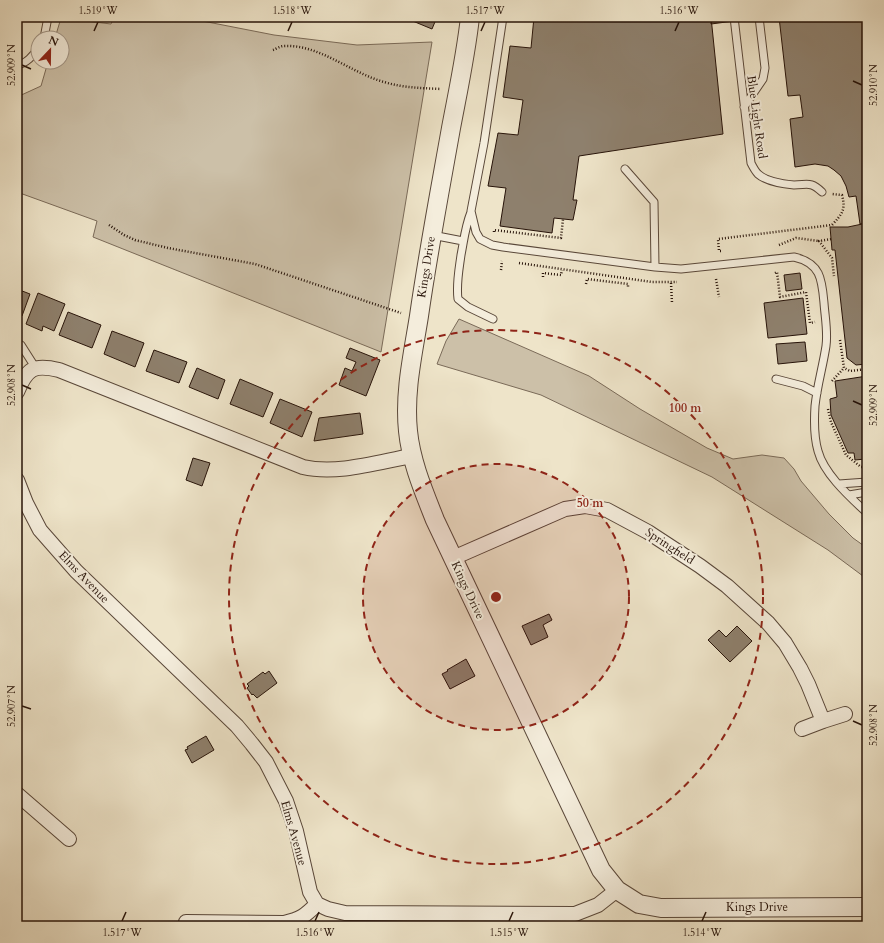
<svg xmlns="http://www.w3.org/2000/svg" width="884" height="943" viewBox="0 0 884 943" font-family="Cardo,serif">
<rect width="100%" height="100%" fill="#eee4c9"/>
<filter id="stains"><feTurbulence type="fractalNoise" baseFrequency=".005" numOctaves="4"/><feColorMatrix values="0 0 0 0 .2 0 0 0 0 .09 0 0 0 0 .02 0 0 0 .5 -.17"/></filter>
<radialGradient id="worn" r=".72"><stop offset=".6" stop-color="#630" stop-opacity="0"/><stop offset="1" stop-color="#630" stop-opacity=".3"/></radialGradient>
<path fill="#ccc0a8" stroke="#7a6a58" d="M 114,17 L 182,17 L 274,35 L 357,45 L 432,42 L 381,352 L 93,237 L 97,221 L 17,192 L 17,97 L 41,86 L 48,62 L 62,62 L 62,38 L 55,38 L 61,18 L 111,24 Z
M 459,319 L 589,376 L 640,409 L 707,448 L 733,459 L 762,455 L 784,458 L 794,469 L 801,481 L 829,514 L 853,538 L 867,548 L 867,579 L 828,550 L 712,477 L 541,395 L 437,364 L 446,341 Z"/>
<path fill="#8e806d" stroke="#271309" d="M 324,17 L 357,17 L 357,19 L 324,19 Z
M 403,17 L 437,17 L 432,29 Z
M 534,17 L 711,17 L 723,134 L 579,156 L 573,200 L 577,200 L 573,220 L 554,218 L 552,233 L 500,226 L 506,188 L 488,186 L 498,133 L 518,135 L 523,100 L 503,97 L 510,46 L 531,48 Z
M 711,17 L 764,17 L 711,24 Z
M 779,17 L 867,17 L 867,223 L 860,224 L 856,196 L 849,197 L 846,186 L 841,176 L 834,170 L 828,166 L 815,164 L 795,167 L 790,119 L 803,117 L 800,95 L 788,96 Z
M 867,223 L 867,364 L 856,365 L 847,358 L 835,250 L 832,250 L 830,227 L 848,227 Z
M 800,273 L 802,289 L 786,291 L 784,275 Z
M 17,289 L 30,294 L 22,316 L 17,314 Z
M 38,293 L 65,304 L 54,331 L 43,326 L 42,331 L 26,324 Z
M 803,298 L 807,334 L 768,338 L 764,303 Z
M 68,312 L 101,325 L 92,348 L 59,335 Z
M 112,331 L 144,343 L 135,367 L 104,354 Z
M 805,342 L 807,361 L 778,364 L 776,344 Z
M 350,348 L 380,360 L 366,396 L 339,385 L 345,368 L 352,371 L 356,362 L 346,358 Z
M 154,350 L 187,362 L 179,383 L 146,371 Z
M 197,368 L 225,380 L 218,399 L 189,387 Z
M 867,376 L 867,464 L 866,464 L 865,459 L 855,460 L 854,453 L 848,453 L 831,415 L 830,399 L 837,397 L 835,381 Z
M 240,379 L 273,393 L 263,417 L 230,404 Z
M 280,399 L 312,412 L 302,437 L 270,423 Z
M 360,413 L 363,434 L 314,441 L 319,418 Z
M 193,458 L 210,463 L 202,486 L 186,480 Z
M 549,614 L 552,620 L 543,625 L 548,637 L 531,645 L 522,626 Z
M 737,626 L 752,641 L 730,662 L 708,640 L 719,630 L 726,637 Z
M 466,659 L 475,676 L 450,689 L 442,674 L 448,671 L 447,670 Z
M 269,671 L 277,683 L 257,698 L 253,694 L 252,695 L 247,688 L 249,686 L 247,684 L 263,672 L 265,674 Z
M 206,736 L 214,750 L 192,763 L 185,750 L 188,749 L 187,747 Z"/>
<g fill="none" stroke-linecap="round" stroke-linejoin="round">
<defs>
<path id="service" d="M 503,17 L 484,143 L 471,211 L 476,232 L 480,239 L 492,245 L 503,247 L 655,267 L 681,269 L 794,257 C 821,263 822,280 824,303 C 825,317 828,332 826,346 C 823,366 817,386 815,406 C 814,421 814,437 818,451 C 824,474 850,497 867,513
M 734,17 L 751,163 C 753,167 755,171 758,174 C 766,181 783,184 794,185 C 808,185 810,181 822,192
M 44,38 L 48,17
M 17,65 C 26,64 34,55 38,48
M 744,107 L 763,79 L 765,68 L 759,17
M 625,169 L 654,202 L 655,267
M 471,212 C 465,227 464,240 461,255 C 459,270 456,284 458,299 L 468,307 L 493,319
M 432,235 L 463,241
M 17,343 L 21,345 L 35,367
M 776,379 L 803,386 L 817,393
M 839,484 L 867,482
M 849,495 L 867,492"/>
<path id="minor" d="M 17,392 C 27,368 34,364 59,370 L 303,467 C 337,475 378,462 412,456
M 17,480 L 26,503 L 40,530 L 76,571 L 237,726 L 252,744 L 266,762 L 286,801 L 296,831 L 310,892 L 317,904 L 328,909 L 345,913 L 575,914 L 598,905 L 617,890
M 453,558 L 565,509 L 585,506 L 607,510 L 648,532 L 700,566 L 727,586 L 768,623 L 785,643 L 800,668 L 808,684 L 823,721
M 802,729 L 823,721 L 845,714
M 17,794 L 69,839
M 186,922 L 284,923 C 301,919 305,916 317,904"/>
<path id="tertiary" d="M 470,17 C 466,54 458,91 451,128 C 440,190 428,253 419,316 C 413,354 404,392 408,431 C 411,462 424,492 435,520 L 601,870 L 617,890 L 639,904 L 661,908 L 867,907"/>
</defs>
<use href="#service" stroke="#594739" stroke-width="9"/>
<use href="#minor" stroke="#594739" stroke-width="16"/>
<use href="#tertiary" stroke="#594739" stroke-width="20"/>
<path stroke="#271309" stroke-width="2.5" stroke-dasharray="1 2" stroke-linecap="butt" d="M 273,50 C 276,49 280,46 284,46 C 319,44 351,73 384,82 C 404,88 421,88 441,89
M 109,225 L 124,235 L 135,240 L 168,248 L 255,264 L 401,313
M 494,232 L 494,230 L 561,238 L 563,219
M 831,239 L 819,241 L 832,258 L 834,276
M 779,245 L 796,238 L 819,241
M 721,251 L 719,251 L 718,239 L 832,225 C 842,214 846,210 842,195 L 832,194
M 519,263 L 652,282 L 677,282
M 501,270 L 502,261
M 775,273 L 777,272 L 780,297 L 806,292 L 810,323 L 815,322
M 543,277 L 543,273 L 561,275 L 562,270
M 716,279 L 719,297
M 671,283 L 672,303
M 586,284 L 587,279 L 628,284 L 628,288
M 840,340 L 844,368 L 850,371 L 867,369
M 832,381 L 844,368
M 828,409 L 831,422 L 846,455 L 861,467 L 867,467"/>
<use href="#service" stroke="#f4eddc" stroke-width="7"/>
<use href="#minor" stroke="#f4eddc" stroke-width="14"/>
<use href="#tertiary" stroke="#f4eddc" stroke-width="18"/>
</g>
<path fill="none" stroke="#271309" stroke-width="1.5" d="M 94,31 L 98,22M 288,31 L 292,22M 481,31 L 485,22M 675,31 L 679,22M 22,65 L 31,69M 853,81 L 862,85M 22,385 L 31,389M 853,401 L 862,405M 22,706 L 31,709M 853,721 L 862,725M 122,921 L 126,912M 315,921 L 319,912M 509,921 L 513,912M 702,921 L 706,912"/>
<circle cx="496" cy="597" r="133" fill="#8f2418" fill-opacity=".12"/>
<g fill="none" stroke="#8f2418" stroke-width="2" stroke-dasharray="7 5">
<circle cx="496" cy="597" r="133"/>
<circle cx="496" cy="597" r="267"/>
</g>
<g text-anchor="middle" stroke-width="4" stroke-linejoin="round" paint-order="stroke">
<g font-size="12" fill="#271309" stroke="#f4eddc">
<text transform="translate(757 117) rotate(82)" y="4">Blue Light Road</text>
<text transform="translate(426 267) rotate(-81)" y="4">Kings Drive</text>
<text transform="translate(670 546) rotate(33)" y="4">Springfield</text>
<text transform="translate(84 577) rotate(46)" y="4">Elms Avenue</text>
<text transform="translate(468 590) rotate(65)" y="4">Kings Drive</text>
<text transform="translate(294 833) rotate(74)" y="4">Elms Avenue</text>
<text x="757" y="911">Kings Drive</text>
</g>
</g>
<circle cx="496" cy="597" r="6" fill="#8f2418" stroke="#f4eddc" stroke-width="2"/>
<g font-size="12" text-anchor="middle" font-weight="bold" fill="#8f2418" stroke="#f4eddc" stroke-width="4" stroke-linejoin="round" paint-order="stroke">
<text x="685" y="412">100 m</text>
<text x="590" y="507">50 m</text>
</g>
<rect width="884" height="943" fill="none" stroke="#eee4c9" stroke-width="44"/>
<g transform="translate(50 50) rotate(22)"><circle r="19" fill="#f4eddc" stroke="#a29688"/>
<path d="M0-3L7 15L0 10L-7 15Z" fill="#8f2418"/>
<text y="-6" font-size="11" font-weight="bold" text-anchor="middle" fill="#271309">N</text>
</g>
<rect x="22" y="22" width="840" height="899" fill="none" stroke="#271309" stroke-width="1.5"/>
<g font-size="10" text-anchor="middle" fill="#271309">
<text x="98" y="14">1.519°W</text>
<text x="292" y="14">1.518°W</text>
<text x="485" y="14">1.517°W</text>
<text x="679" y="14">1.516°W</text>
<text transform="translate(11 65) rotate(-90)" y="4">52.909°N</text>
<text transform="translate(873 85) rotate(-90)" y="4">52.910°N</text>
<text transform="translate(11 385) rotate(-90)" y="4">52.908°N</text>
<text transform="translate(873 405) rotate(-90)" y="4">52.909°N</text>
<text transform="translate(11 706) rotate(-90)" y="4">52.907°N</text>
<text transform="translate(873 725) rotate(-90)" y="4">52.908°N</text>
<text x="122" y="936">1.517°W</text>
<text x="315" y="936">1.516°W</text>
<text x="509" y="936">1.515°W</text>
<text x="702" y="936">1.514°W</text>
</g>
<rect width="100%" height="100%" filter="url(#stains)"/>
<rect width="100%" height="100%" fill="url(#worn)"/>
</svg>
